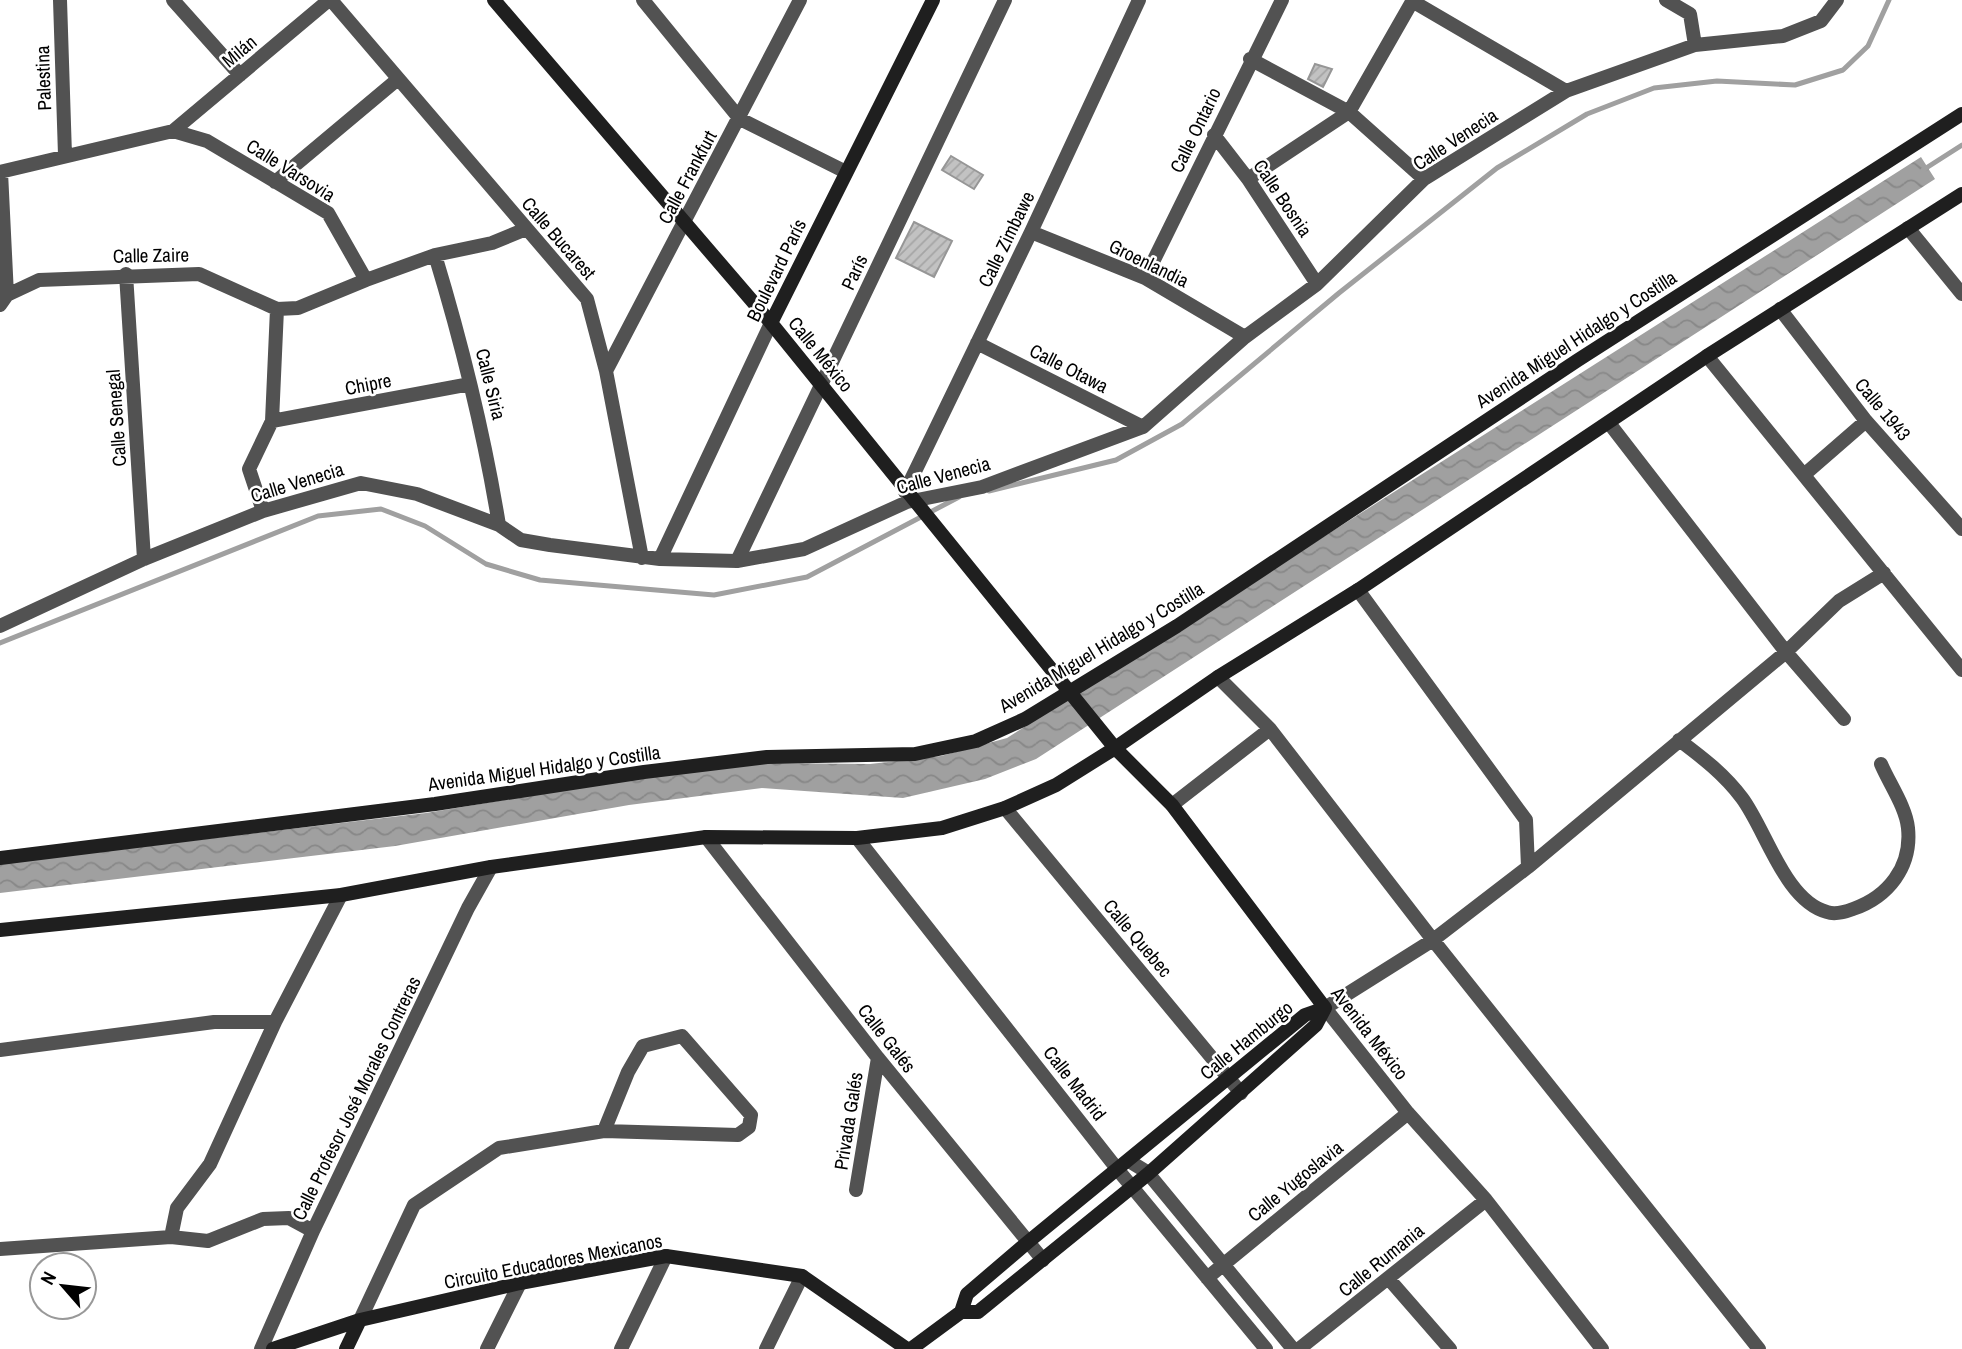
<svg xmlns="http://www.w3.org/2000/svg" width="1962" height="1349" viewBox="0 0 1962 1349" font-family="'Archivo Narrow',sans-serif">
<defs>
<pattern id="water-waves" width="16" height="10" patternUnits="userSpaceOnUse" patternTransform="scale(1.75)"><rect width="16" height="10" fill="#a0a0a0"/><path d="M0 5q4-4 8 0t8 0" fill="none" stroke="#888"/></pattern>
<pattern id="building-hatch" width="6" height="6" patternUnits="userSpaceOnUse" patternTransform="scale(1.75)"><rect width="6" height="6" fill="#c2c2c2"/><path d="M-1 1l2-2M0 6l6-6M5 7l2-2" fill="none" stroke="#a5a5a5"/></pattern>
</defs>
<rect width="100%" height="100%" fill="#fff"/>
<path fill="url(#water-waves)" d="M 1921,157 L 1935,179 L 1036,759 L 985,779 L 903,798 L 762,788 L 629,805 L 395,846 L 0,893 L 0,863 L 426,813 L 654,775 L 763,763 L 870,764 L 941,756 L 1007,738 Z"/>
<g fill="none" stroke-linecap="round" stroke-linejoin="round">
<path stroke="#a0a0a0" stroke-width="5" d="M 1923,170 L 1962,145
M 989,491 L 1116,460 L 1182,424 L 1339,293 L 1497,168 L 1587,114 L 1654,88 L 1717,81 L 1795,85 L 1843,70 L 1868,46 L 1889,0
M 0,643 L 318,516 L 381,509 L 425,526 L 486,564 L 540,580 L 714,595 L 807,577 L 959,497"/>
</g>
<path fill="url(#building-hatch)" stroke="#969696" stroke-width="2" d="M 1315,64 L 1332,69 L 1323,87 L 1308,79 Z
M 951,156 L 983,175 L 974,189 L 942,170 Z
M 914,222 L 952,241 L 934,277 L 896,258 Z"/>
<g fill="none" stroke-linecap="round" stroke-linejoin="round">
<path stroke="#525252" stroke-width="14" d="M 60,0 L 65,155
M 173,0 L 240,75
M 331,0 L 587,299 L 606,371 L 642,558
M 643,0 L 740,119 L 846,172
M 1666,0 L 1690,14 L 1695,45
M 1412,1 L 1566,91
M 1250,59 L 1349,112 L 1424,179
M 173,131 L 329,0
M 1214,135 L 1248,179 L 1317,284
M 0,172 L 173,131 L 207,141 L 328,213 L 366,280 L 435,255 L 492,243 L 526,229
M 1,172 L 7,295
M 1248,179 L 1349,112 L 1413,0
M 275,182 L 398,79
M 1908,228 L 1962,294
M 1031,232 L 1145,278 L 1245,337
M 435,255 C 462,344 484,433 499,525
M 126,274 L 144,559
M 1145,278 L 1282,0
M 0,305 L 7,295 L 39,280 L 199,274 L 277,309
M 277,309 L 298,308 L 366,280
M 1780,309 L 1866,421 L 1962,529
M 977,343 L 1143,427
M 1707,356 L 1962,670
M 606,371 L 800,0
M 272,421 L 470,384
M 1609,423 L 1786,652 L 1844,719
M 1805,474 L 1866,421
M 905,492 L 1031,232 L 1139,0
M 263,511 L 249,469 L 272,421 L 277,309
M 660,559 L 771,323
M 737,561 L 1005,0
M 1358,590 L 1526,820 L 1528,867
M 0,626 L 144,559 L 263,511 L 361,483 L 417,494 L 499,525 L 521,540 L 550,545 L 660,559 L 737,561 L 804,549 L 907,502 L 982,487 L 1143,427 L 1245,337 L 1317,284 L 1424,179 L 1566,91 L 1695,45 L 1783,36 L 1821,21 L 1837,0
M 1218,677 L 1270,729 L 1433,940 L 1759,1349
M 1679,740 C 1703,758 1724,774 1742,798 C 1766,830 1785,901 1827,912 C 1835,915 1845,912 1853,909 C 1888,897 1912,867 1908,828 C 1906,807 1889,783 1881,764
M 1172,805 L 1270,729
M 1005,808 L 1241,1093
M 706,837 L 878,1058 L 1043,1260
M 857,838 L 1118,1170 L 1266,1349
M 0,1050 L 214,1022 L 275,1022
M 1129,1161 L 1147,1172 L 1293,1349
M 856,1190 L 878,1058
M 171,1237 L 177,1208 L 210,1164 L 275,1022 L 341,895
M 0,1249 L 171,1237 L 208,1241 L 263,1219 L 289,1218 L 313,1231
M 1207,1278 L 1408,1113
M 1388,1278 L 1450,1349
M 360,1320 L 414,1205 L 499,1148 L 604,1131 L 738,1135 L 749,1127 L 751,1115 L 682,1036 L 643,1046 L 628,1072 L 604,1131
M 261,1349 L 313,1231 L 468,908 L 491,867
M 487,1349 L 520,1283
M 621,1349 L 666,1256
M 766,1349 L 802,1276
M 1299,1349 L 1486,1200
M 1602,1349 L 1486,1200 L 1408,1113 L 1325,1008 L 1433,940 L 1528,867 L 1786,652 L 1839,601 L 1884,573"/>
<path stroke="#1f1f1f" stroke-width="14" d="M 494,0 L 771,323 L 1115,748 L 1172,805 L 1325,1008
M 771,323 L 933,0
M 0,858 L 435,804 L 644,772 L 767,757 L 915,754 L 976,741 L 1025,719 L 1177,626 L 1578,360 L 1962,114
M 0,930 L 341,895 L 491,867 L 706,837 L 857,838 L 942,828 L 1005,808 L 1056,785 L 1112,750 L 1218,677 L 1358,590 L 1707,356 L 1962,194
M 961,1312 L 978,1312 L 1148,1174 L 1316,1025 L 1325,1008
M 273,1349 L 360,1320 L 520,1283 L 666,1256 L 802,1276 L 907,1349
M 346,1349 L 360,1320
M 911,1349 L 961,1312 L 967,1294 L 1028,1242 L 1305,1015 L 1325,1008"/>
</g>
<g text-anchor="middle" stroke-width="5" stroke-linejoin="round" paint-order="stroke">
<g font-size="19" fill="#000" stroke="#fff">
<text transform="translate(239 51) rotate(-40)" y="7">Milán</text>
<text transform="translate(43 78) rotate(-92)" y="7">Palestina</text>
<text transform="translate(1195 130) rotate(-64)" y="7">Calle Ontario</text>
<text transform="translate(1455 139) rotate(-33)" y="7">Calle Venecia</text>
<text transform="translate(291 170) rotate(32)" y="7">Calle Varsovia</text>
<text transform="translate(687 177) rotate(-62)" y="7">Calle Frankfurt</text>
<text transform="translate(1283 198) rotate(56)" y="7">Calle Bosnia</text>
<text transform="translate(559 238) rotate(49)" y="7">Calle Bucarest</text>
<text transform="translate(1006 239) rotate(-64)" y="7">Calle Zimbawe</text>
<text transform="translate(151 255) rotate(-1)" y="7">Calle Zaire</text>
<text transform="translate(1149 263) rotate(26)" y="7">Groenlandia</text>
<text transform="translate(776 270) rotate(-64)" y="7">Boulevard París</text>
<text transform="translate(854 272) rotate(-65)" y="7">París</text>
<text transform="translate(1576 339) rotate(-33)" y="7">Avenida Miguel Hidalgo y Costilla</text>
<text transform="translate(821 354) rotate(51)" y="7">Calle México</text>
<text transform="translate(1069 368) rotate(27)" y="7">Calle Otawa</text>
<text transform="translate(368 384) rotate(-11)" y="7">Chipre</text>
<text transform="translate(491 384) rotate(76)" y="7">Calle Siria</text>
<text transform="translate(1883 409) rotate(50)" y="7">Calle 1943</text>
<text transform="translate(116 418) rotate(-94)" y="7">Calle Senegal</text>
<text transform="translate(943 475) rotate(-15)" y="7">Calle Venecia</text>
<text transform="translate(297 482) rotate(-17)" y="7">Calle Venecia</text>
<text transform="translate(1101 647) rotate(-31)" y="7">Avenida Miguel Hidalgo y Costilla</text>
<text transform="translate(544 768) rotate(-8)" y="7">Avenida Miguel Hidalgo y Costilla</text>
<text transform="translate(1138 938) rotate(50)" y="7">Calle Quebec</text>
<text transform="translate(1370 1033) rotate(52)" y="7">Avenida México</text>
<text transform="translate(887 1038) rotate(52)" y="7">Calle Galés</text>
<text transform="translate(1246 1040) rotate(-39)" y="7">Calle Hamburgo</text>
<text transform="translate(1075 1083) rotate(52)" y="7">Calle Madrid</text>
<text transform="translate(356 1098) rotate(-64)" y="7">Calle Profesor José Morales Contreras</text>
<text transform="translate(848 1121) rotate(-81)" y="7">Privada Galés</text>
<text transform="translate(1295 1181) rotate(-39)" y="7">Calle Yugoslavia</text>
<text transform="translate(1381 1260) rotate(-39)" y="7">Calle Rumania</text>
<text transform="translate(553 1261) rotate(-11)" y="7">Circuito Educadores Mexicanos</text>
</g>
</g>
<g transform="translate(63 1286) rotate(298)"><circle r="33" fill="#ffffff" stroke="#999999" stroke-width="2"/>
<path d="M0-5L12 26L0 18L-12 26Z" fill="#000000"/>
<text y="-10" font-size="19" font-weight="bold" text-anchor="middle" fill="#000000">N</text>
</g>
</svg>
